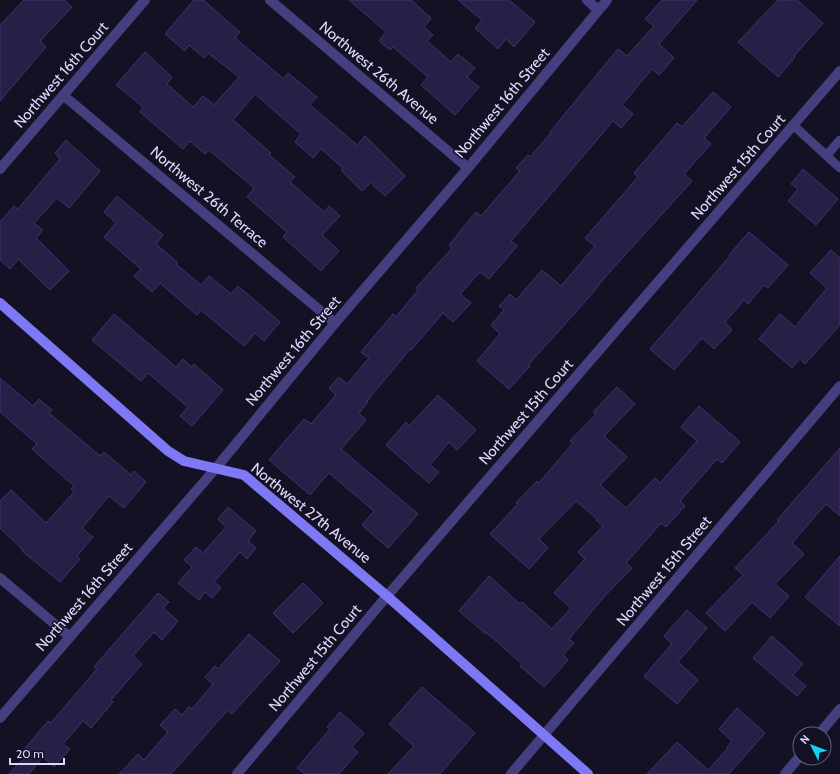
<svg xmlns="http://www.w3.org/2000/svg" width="840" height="774" viewBox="0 0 840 774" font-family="Cabin,sans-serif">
<rect width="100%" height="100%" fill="#151125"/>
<path fill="#271f45" stroke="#40336f" d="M 24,0 L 64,0 L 72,7 L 40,41 L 46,47 L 0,101 L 0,25 Z
M 194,0 L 203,0 L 240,32 L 235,38 L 284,79 L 288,73 L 317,97 L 310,105 L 357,145 L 365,136 L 405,176 L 385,196 L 371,183 L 362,191 L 341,170 L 343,168 L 321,149 L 313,158 L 295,142 L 301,134 L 255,94 L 233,120 L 271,153 L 269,155 L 295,177 L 290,182 L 324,212 L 329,206 L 340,216 L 322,235 L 339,251 L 321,271 L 283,237 L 287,232 L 247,197 L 254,188 L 209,150 L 205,154 L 190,141 L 183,149 L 140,112 L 143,107 L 116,85 L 145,52 L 172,77 L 167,84 L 193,107 L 203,96 L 214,105 L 239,77 L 208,53 L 204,58 L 189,45 L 185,51 L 165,34 Z
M 349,0 L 411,0 L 431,18 L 424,27 L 433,35 L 427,41 L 451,62 L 458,54 L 475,68 L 467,77 L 479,87 L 455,115 L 421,85 L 428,77 L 393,47 L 390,50 L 379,41 L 386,32 Z
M 458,0 L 509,0 L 535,22 L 514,47 L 506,39 L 498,49 L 475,28 L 482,20 Z
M 662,0 L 697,0 L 659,44 L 674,58 L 659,75 L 652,69 L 622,105 L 633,114 L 621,128 L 613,121 L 511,241 L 517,246 L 489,279 L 480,272 L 460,294 L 471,303 L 453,322 L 443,313 L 411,350 L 410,349 L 367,401 L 368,402 L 359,413 L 366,420 L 341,449 L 418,514 L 388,548 L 362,525 L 374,511 L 329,473 L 310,495 L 269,460 L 304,419 L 311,424 L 336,395 L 329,388 L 339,377 L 347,384 L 369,358 L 361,352 L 393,314 L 396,317 L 418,290 L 416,288 L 452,248 L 449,245 L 476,212 L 481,216 L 520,171 L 516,168 L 528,155 L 530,157 L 551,133 L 550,132 L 618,49 L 627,56 L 654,26 L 645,19 Z
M 778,0 L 797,0 L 823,23 L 794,56 L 795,57 L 778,77 L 738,42 Z
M 713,92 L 731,107 L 704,138 L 711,144 L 684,174 L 692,181 L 607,275 L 584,303 L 528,365 L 530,366 L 509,389 L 477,361 L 500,334 L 491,325 L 504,310 L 499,306 L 510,294 L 516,300 L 542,270 L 561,286 L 595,246 L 585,238 L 638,177 L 634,173 L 677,123 L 682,127 Z
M 66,140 L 100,171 L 69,208 L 57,198 L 34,223 L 43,230 L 36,238 L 69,271 L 50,290 L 18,259 L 10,269 L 0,260 L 0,222 L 14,206 L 18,209 L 60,159 L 55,153 Z
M 803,169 L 838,199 L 816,225 L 788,201 L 798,189 L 791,184 Z
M 117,196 L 163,235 L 156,244 L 177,262 L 176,264 L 201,285 L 209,276 L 231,294 L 238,286 L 280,322 L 264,341 L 255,333 L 244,346 L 201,310 L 197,315 L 160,283 L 152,292 L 134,276 L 141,269 L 104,237 L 116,223 L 104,212 Z
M 749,232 L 788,265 L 768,288 L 764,285 L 748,304 L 744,300 L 725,322 L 732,330 L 714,349 L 702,338 L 674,370 L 650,349 L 730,256 L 729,255 Z
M 831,250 L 840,258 L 840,325 L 805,364 L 800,359 L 792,368 L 759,339 L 780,314 L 795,327 L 827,288 L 810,273 Z
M 114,314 L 176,367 L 183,359 L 192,367 L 194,364 L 223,390 L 192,426 L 180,416 L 188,407 L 148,373 L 141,381 L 92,340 Z
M 0,378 L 33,406 L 39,399 L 52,410 L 49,413 L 100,456 L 104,452 L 131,475 L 134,471 L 146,482 L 124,508 L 109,496 L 82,528 L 93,537 L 77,556 L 80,559 L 60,582 L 22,551 L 23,550 L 0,528 L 0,501 L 11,490 L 46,523 L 74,492 L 71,489 L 74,486 L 32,449 L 37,444 L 0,412 Z
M 617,387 L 635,404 L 604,436 L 627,457 L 600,485 L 626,508 L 655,478 L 660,483 L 697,441 L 681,427 L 699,406 L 740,442 L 722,463 L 717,459 L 680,501 L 685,506 L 666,527 L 661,523 L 626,563 L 632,568 L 603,598 L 569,639 L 574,643 L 563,655 L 568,660 L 544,687 L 520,666 L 522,664 L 487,633 L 486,634 L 459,611 L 489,576 L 520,604 L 522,602 L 552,629 L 571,608 L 554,593 L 585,559 L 578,552 L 603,526 L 596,520 L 597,519 L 576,501 L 539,539 L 548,548 L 529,569 L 490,534 L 518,504 L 516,503 L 537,481 L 539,483 L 573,443 L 570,441 L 596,414 L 593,412 Z
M 438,395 L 476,430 L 457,450 L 449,442 L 430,465 L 439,472 L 429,483 L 386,445 L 406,422 L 409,426 Z
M 840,448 L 840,516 L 826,504 L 792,543 L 804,554 L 775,584 L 789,596 L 770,618 L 752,602 L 725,631 L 706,613 L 743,575 L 735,568 L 779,521 L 777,520 Z
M 228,507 L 256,531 L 248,541 L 256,548 L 247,559 L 240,552 L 214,582 L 221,588 L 212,598 L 205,592 L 199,600 L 178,583 L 192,567 L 184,560 L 196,547 L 203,553 L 226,527 L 218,519 Z
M 840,556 L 840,626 L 805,597 Z
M 303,583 L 323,603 L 293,633 L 273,613 Z
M 158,593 L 169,602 L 163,608 L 178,621 L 162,640 L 154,632 L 133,656 L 142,664 L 111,700 L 113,702 L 91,728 L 83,721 L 63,744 L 70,749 L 54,767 L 43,757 L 29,774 L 9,774 L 26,756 L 22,752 L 48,721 L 51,723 L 97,669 L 94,667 Z
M 687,610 L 707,628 L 678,662 L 698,680 L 677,704 L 644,676 L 672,644 L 664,636 Z
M 249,634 L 280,661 L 232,714 L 228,710 L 171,774 L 119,774 L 138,754 L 144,760 L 168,732 L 160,725 L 175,709 L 182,715 L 189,707 L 192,709 L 213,684 L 205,677 L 215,666 L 218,669 Z
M 772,636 L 803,664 L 793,675 L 806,686 L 797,696 L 753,658 Z
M 422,687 L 475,733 L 440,774 L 388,774 L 414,746 L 389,724 Z
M 737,708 L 765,733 L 729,774 L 647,774 L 677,742 L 708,770 L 728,748 L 727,747 L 732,741 L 719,729 Z
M 340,712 L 364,733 L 352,747 L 358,752 L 339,774 L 305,774 L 297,768 L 330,729 L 327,727 Z"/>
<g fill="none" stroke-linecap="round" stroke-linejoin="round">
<path stroke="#444080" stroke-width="9" d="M 793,125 L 840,168
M 827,155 L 840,140"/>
<path stroke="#444080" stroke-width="10" d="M 270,0 L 468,168
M 587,0 L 598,10
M 63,95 L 335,323
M 0,169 L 145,0
M 0,578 L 70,637
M 0,718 L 216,468 L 335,323 L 468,168 L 607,0
M 819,734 L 840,709
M 237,774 L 387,596 L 840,71
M 511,774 L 840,386
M 785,774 L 800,756"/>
<path stroke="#7e78f4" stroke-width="10" d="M 0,303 L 168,451 L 184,461 L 244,475 L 387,596 L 588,774"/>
</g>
<g text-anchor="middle" stroke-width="3" stroke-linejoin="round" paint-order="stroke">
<g font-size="15" fill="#ded9fc" stroke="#151125">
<text transform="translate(379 73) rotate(40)" y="5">Northwest 26th Avenue</text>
<text transform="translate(61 75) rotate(-49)" y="5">Northwest 16th Court</text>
<text transform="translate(502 103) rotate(-50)" y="5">Northwest 16th Street</text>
<text transform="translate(738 167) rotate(-49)" y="5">Northwest 15th Court</text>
<text transform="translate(209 197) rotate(40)" y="5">Northwest 26th Terrace</text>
<text transform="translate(293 351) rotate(-50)" y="5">Northwest 16th Street</text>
<text transform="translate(526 412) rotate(-49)" y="5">Northwest 15th Court</text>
<text transform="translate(311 513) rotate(39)" y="5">Northwest 27th Avenue</text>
<text transform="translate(664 571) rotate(-50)" y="5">Northwest 15th Street</text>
<text transform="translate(84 597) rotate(-49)" y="5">Northwest 16th Street</text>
<text transform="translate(315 658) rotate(-50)" y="5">Northwest 15th Court</text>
</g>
</g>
<g transform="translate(812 746) rotate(312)"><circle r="19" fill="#151125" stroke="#65617b"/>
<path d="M0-3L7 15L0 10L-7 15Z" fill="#15d0eb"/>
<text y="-6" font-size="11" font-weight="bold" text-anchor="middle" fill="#ded9fc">N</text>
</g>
<path d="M10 758v6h54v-6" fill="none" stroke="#ded9fc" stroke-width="2"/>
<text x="16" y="758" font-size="12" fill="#ded9fc" stroke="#151125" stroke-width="3" paint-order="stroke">20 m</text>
</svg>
